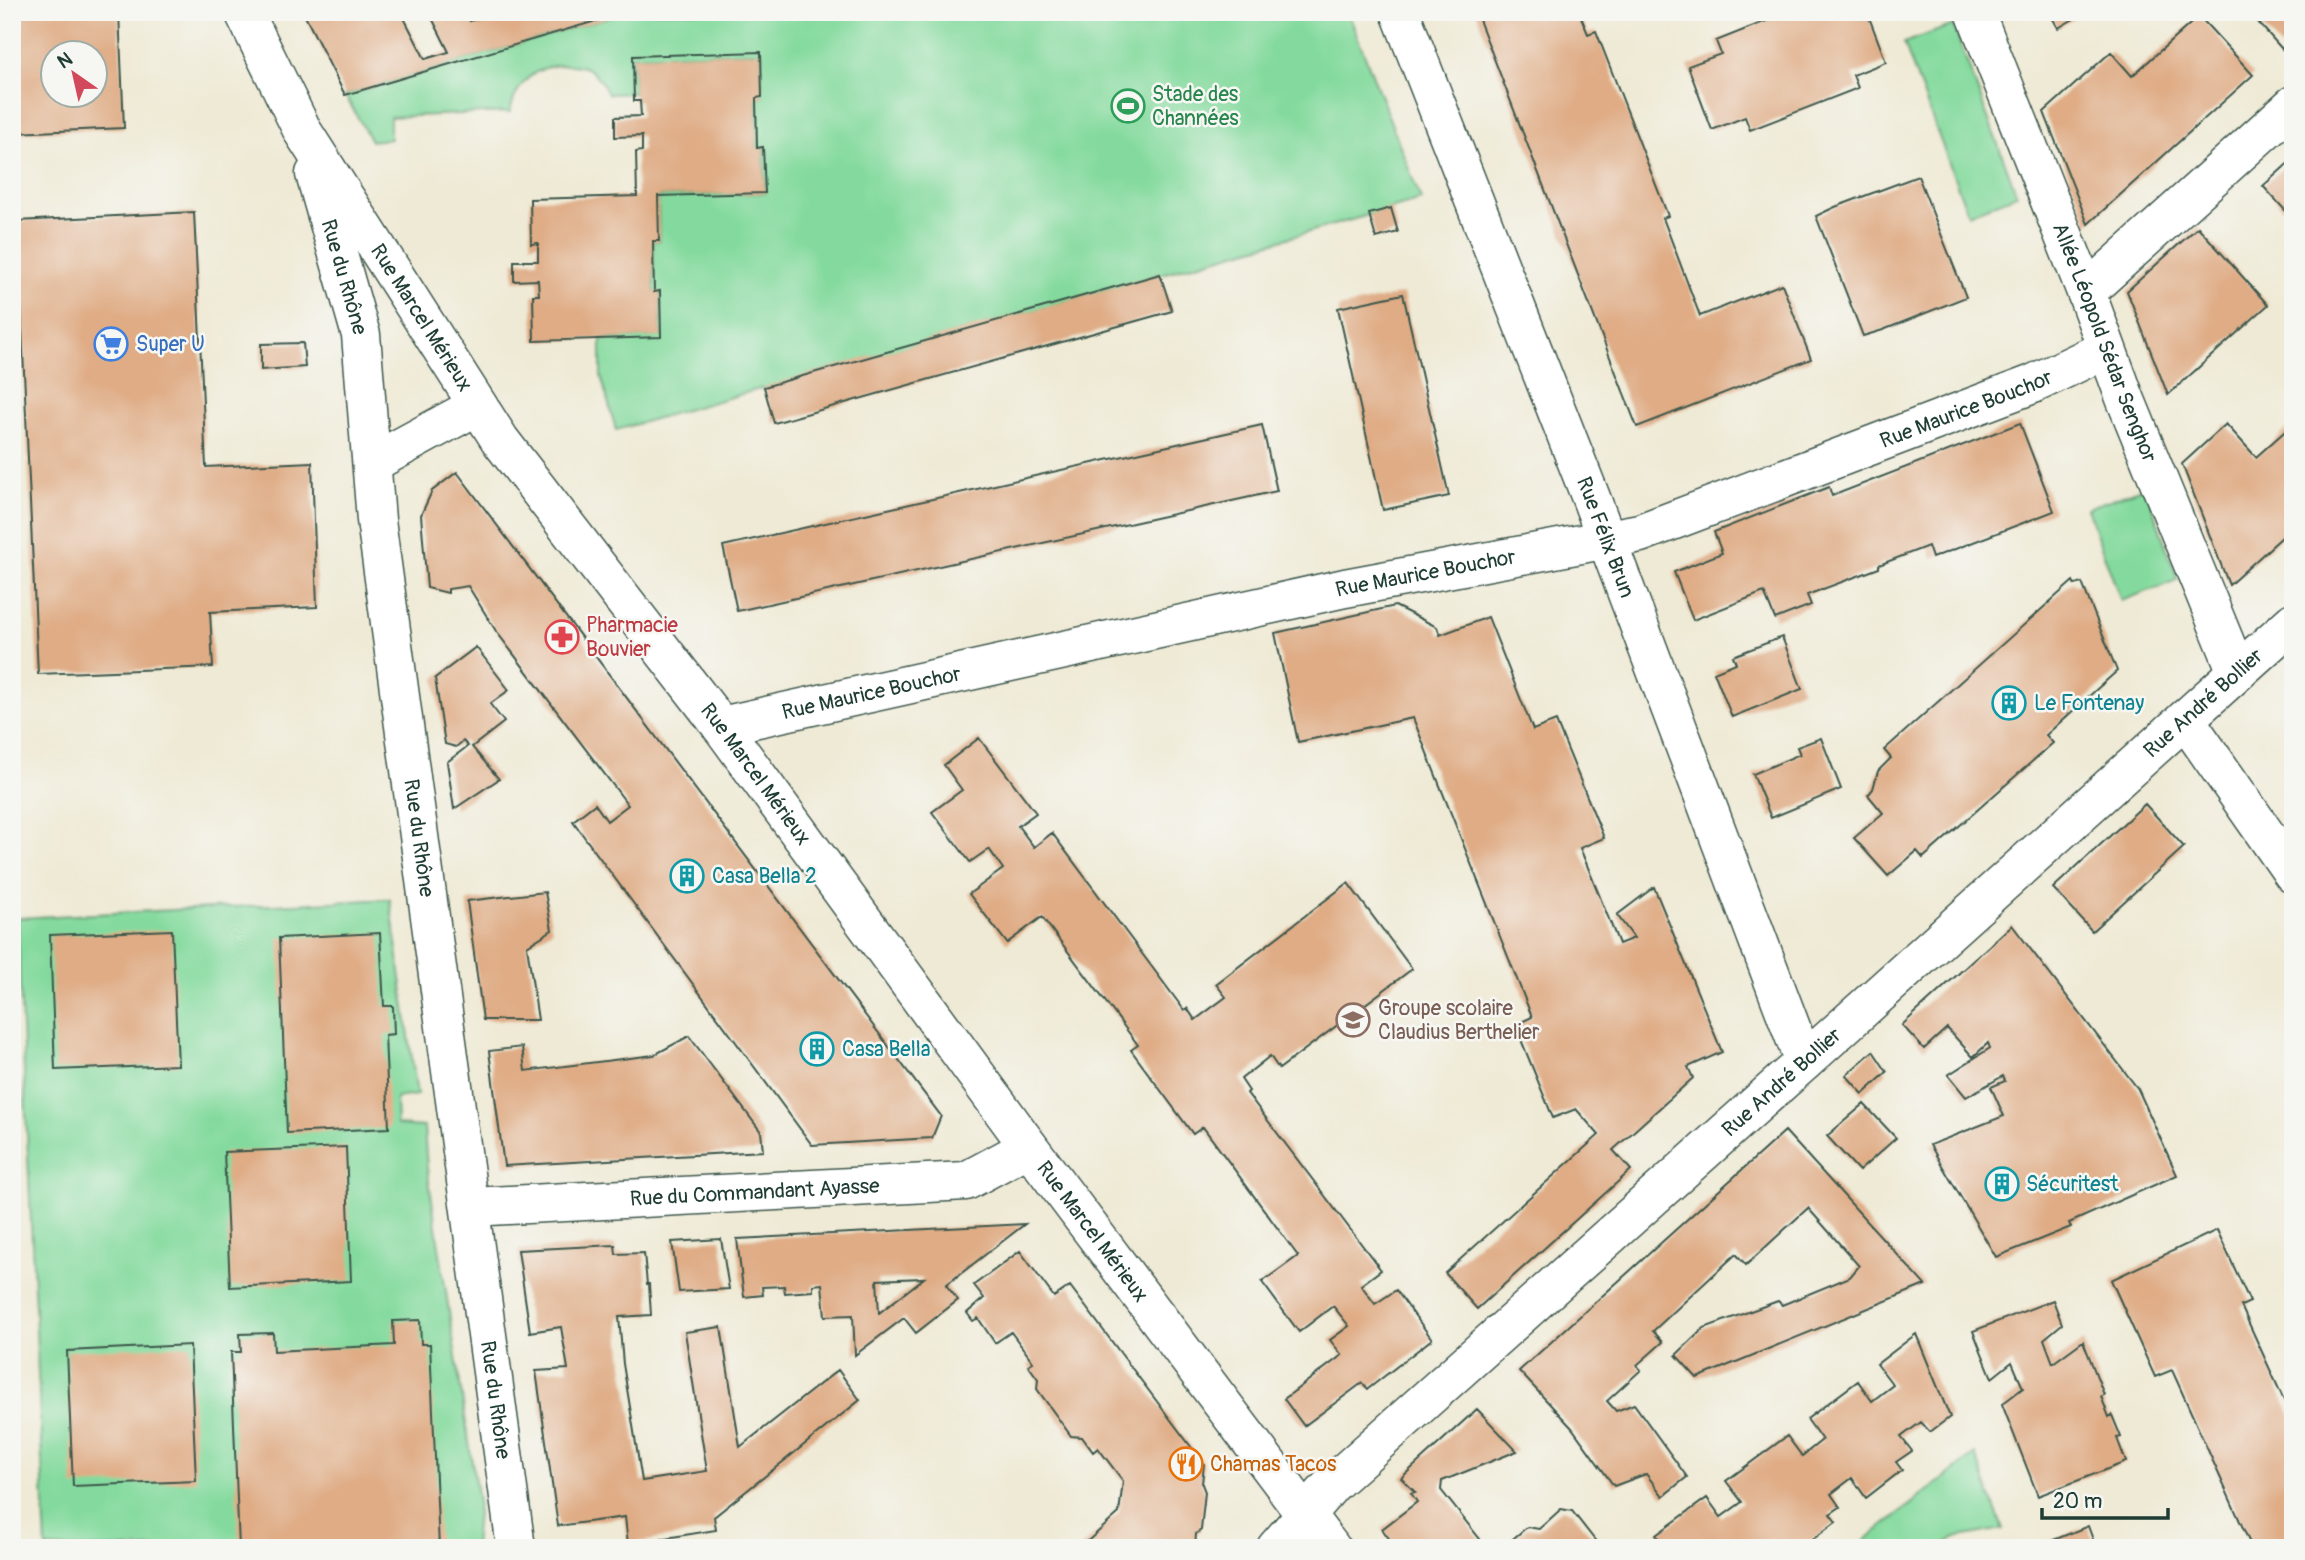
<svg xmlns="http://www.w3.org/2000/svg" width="2305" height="1560" viewBox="0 0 2305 1560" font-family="Pangolin,sans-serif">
<rect width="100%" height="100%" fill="#f6f6f2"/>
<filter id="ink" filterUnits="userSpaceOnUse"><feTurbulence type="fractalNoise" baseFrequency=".0143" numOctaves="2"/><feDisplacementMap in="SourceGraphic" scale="14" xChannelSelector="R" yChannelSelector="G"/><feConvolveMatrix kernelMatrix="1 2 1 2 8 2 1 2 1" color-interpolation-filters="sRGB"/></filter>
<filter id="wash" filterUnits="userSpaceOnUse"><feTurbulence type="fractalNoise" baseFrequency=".00686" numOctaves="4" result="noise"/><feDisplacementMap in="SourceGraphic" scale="28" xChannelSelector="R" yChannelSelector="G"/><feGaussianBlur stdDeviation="1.57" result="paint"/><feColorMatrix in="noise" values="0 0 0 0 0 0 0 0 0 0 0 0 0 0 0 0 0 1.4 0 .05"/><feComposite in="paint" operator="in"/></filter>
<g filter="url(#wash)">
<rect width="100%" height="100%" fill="#efead5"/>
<path fill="#84da9e" stroke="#528c69" stroke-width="2" d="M 626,12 L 1348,12 L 1421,200 L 616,430 L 601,376 L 601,339 L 661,336 L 660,292 L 654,292 L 653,241 L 659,241 L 658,196 L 765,193 L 764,148 L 757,148 L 756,98 L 762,97 L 761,52 L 633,56 L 634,93 L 608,94 C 603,84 598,75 588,69 C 581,65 574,65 567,65 C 536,64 516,83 510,112 L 390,117 L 390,139 L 371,141 L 345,95 Z
M 1953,25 L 2017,195 L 1968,214 L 1904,43 Z
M 2145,487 L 2178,580 L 2121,601 L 2087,508 Z
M 390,899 L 417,1095 L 396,1098 L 397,1125 L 424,1127 L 427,1168 L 478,1501 L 474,1548 L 46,1548 L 17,918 Z
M 1975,1454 L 2003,1529 L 1954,1538 L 1941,1548 L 1855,1548 Z"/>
<g id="blocks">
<path fill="#dfac85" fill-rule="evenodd" d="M 12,12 L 119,12 L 124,128 L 15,133 ZM 52,52 L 94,52 L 94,94 L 52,94 Z
M 303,12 L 401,12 L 425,59 L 449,52 L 429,12 L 466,12 L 470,21 L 499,12 L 612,12 L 613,16 L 345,95 Z
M 1476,12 L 1579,12 L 1588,34 L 1596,31 L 1668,216 L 1663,218 L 1700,316 L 1782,284 L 1811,359 L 1637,427 Z
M 1789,12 L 1867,12 L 1886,62 L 1853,75 L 1858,88 L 1750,130 L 1745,117 L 1712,130 L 1688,66 L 1721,54 L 1716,41 Z
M 2049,12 L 2086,12 L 2058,28 Z
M 2249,12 L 2293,12 L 2293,39 L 2282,49 Z
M 2199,16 L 2253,75 L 2088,224 L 2044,112 L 2111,52 L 2132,76 Z
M 761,52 L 762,97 L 756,98 L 757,148 L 763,147 L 765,193 L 658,196 L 659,241 L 653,241 L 654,292 L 660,291 L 661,337 L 534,341 L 533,295 L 539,295 L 538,280 L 514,281 L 514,261 L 538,261 L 538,243 L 531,244 L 530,199 L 637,196 L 636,152 L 642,151 L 642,136 L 615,137 L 615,117 L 641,116 L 640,101 L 634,101 L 633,56 Z
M 2293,159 L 2293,219 L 2263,186 Z
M 1918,176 L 1966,297 L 1883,330 L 1863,336 L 1816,216 L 1835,207 Z
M 1391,208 L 1398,232 L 1376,238 L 1369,214 Z
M 194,212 L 206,467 L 312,462 L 317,607 L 210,612 L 213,667 L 38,674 L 17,221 Z
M 2198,227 L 2268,305 L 2168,395 L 2127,291 Z
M 1160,274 L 1172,311 L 774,423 L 764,387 Z
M 1403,294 L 1449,496 L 1383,510 L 1338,308 Z
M 303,343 L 305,367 L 261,370 L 261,344 Z
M 2020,423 L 2054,511 L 1932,558 L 1928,546 L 1879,565 L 1879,568 L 1807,595 L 1811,605 L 1775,619 L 1764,592 L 1693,620 L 1674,572 L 1722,553 L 1714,532 L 1829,487 L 1832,496 Z
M 2226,424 L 2256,457 L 2293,424 L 2293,527 L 2229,585 L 2182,464 Z
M 1262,425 L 1277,491 L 737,611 L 723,546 Z
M 457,472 L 941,1116 L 932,1138 L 812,1145 L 585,838 L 573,821 L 595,804 L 607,821 L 628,805 L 496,631 L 468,586 L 448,589 L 448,593 L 427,588 L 421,515 L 432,491 Z
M 2073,581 L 2075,585 L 2082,583 L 2117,671 L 2046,735 L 2053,743 L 1923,858 L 1917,851 L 1888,876 L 1854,838 L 1883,813 L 1868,795 L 1873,789 L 1878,771 L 1891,758 L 1884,750 Z
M 1395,606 L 1437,627 L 1440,635 L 1488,617 L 1533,730 L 1556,721 L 1604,838 L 1580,848 L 1619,944 L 1634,938 L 1617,915 L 1654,887 L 1722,1052 L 1688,1067 L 1693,1078 L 1613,1150 L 1631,1170 L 1477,1309 L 1445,1273 L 1599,1135 L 1576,1109 L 1553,1118 L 1515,1025 L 1532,1017 L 1413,718 L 1298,742 L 1275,633 Z
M 1782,637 L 1802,689 L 1732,717 L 1714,672 L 1736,663 L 1733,656 Z
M 476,647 L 509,690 L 490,704 L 504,722 L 472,747 L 499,779 L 454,809 L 447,762 L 468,746 L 463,741 L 456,747 L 445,744 L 435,678 Z
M 979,738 L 1036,813 L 1018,826 L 1034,847 L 1052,833 L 1184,1010 L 1187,1008 L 1195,1020 L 1226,997 L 1216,984 L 1348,883 L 1412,969 L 1279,1069 L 1270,1056 L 1241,1079 L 1249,1091 L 1247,1093 L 1381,1270 L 1361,1285 L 1375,1304 L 1396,1290 L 1432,1339 L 1368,1389 L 1362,1383 L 1304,1426 L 1284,1399 L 1342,1355 L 1330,1340 L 1349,1326 L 1333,1306 L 1299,1332 L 1262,1282 L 1298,1256 L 1203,1127 L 1193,1134 L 1131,1050 L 1138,1045 L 1042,917 L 1007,943 L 969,894 L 1003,869 L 989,849 L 970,862 L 932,812 L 962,790 L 944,765 Z
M 1821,738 L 1841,789 L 1771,818 L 1753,774 L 1800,754 L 1797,747 Z
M 2145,804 L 2184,847 L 2092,931 L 2053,888 Z
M 545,892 L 552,930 L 527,946 L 538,1020 L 483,1020 L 467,901 Z
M 2012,925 L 2138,1089 L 2177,1175 L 2069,1223 L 2071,1227 L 1996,1257 L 1930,1145 L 2004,1116 L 1991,1087 L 2005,1081 L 2003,1076 L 1966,1097 L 1948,1075 L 1990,1048 L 1988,1043 L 1973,1057 L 1947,1028 L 1924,1049 L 1902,1025 Z
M 172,930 L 178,1065 L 55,1070 L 50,935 Z
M 380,933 L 384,1006 L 393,1006 L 394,1034 L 385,1035 L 389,1128 L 287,1133 L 279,938 Z
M 689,1036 L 761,1132 L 763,1151 L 504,1166 L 489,1051 L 522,1047 L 525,1071 L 654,1055 Z
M 1873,1051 L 1887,1072 L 1863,1094 L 1846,1075 Z
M 1864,1104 L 1896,1138 L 1859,1171 L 1827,1136 Z
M 1785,1131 L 1925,1285 L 1697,1378 L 1676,1355 L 1704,1328 L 1778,1301 L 1782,1305 L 1850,1277 L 1859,1266 L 1808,1208 L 1746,1265 L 1736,1254 L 1653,1331 L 1663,1342 L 1637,1365 L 1641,1370 L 1607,1401 L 1616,1411 L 1634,1404 L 1687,1477 L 1663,1496 L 1646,1474 L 1614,1486 L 1572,1428 L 1519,1371 Z
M 346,1147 L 351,1281 L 230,1287 L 224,1152 Z
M 1025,1224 L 946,1285 L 958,1300 L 916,1333 L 904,1318 L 855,1355 L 853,1315 L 825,1316 L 822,1284 L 813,1285 L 813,1291 L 785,1293 L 784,1286 L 762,1287 L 763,1295 L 744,1297 L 737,1239 ZM 924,1278 L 879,1313 L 877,1280 Z
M 2217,1230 L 2250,1302 L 2241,1306 L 2293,1420 L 2293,1548 L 2252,1548 L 2172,1370 L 2155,1377 L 2111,1280 Z
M 721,1239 L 729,1289 L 679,1292 L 672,1242 Z
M 615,1245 L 616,1254 L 644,1253 L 647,1284 L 649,1284 L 651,1315 L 619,1317 L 623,1364 L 642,1481 L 707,1471 L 685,1332 L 721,1327 L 740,1447 L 838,1370 L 860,1400 L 714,1517 L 716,1530 L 628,1544 L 625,1517 L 558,1526 L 536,1371 L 568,1369 L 561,1327 L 530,1332 L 518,1250 Z
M 1020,1251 L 1054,1297 L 1070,1286 L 1204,1464 L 1202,1484 L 1205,1492 L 1201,1530 L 1196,1534 L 1195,1548 L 1080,1548 L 1119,1513 L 1123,1481 L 1098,1448 L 1093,1452 L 1082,1437 L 1071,1436 L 1037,1389 L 1038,1379 L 1028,1365 L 1033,1362 L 1011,1332 L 995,1343 L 978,1318 L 973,1321 L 967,1313 L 984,1298 L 974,1285 Z
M 2053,1300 L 2062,1324 L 2044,1339 L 2053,1363 L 2083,1341 L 2104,1395 L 2101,1396 L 2109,1417 L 2112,1415 L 2121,1437 L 2117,1438 L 2126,1462 L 2038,1496 L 2002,1404 L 2023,1388 L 2012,1362 L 1992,1378 L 1973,1331 Z
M 420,1320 L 421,1344 L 430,1344 L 439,1548 L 239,1548 L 231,1352 L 241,1352 L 240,1334 L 273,1333 L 274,1351 L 394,1345 L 393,1321 Z
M 1916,1334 L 1950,1417 L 1930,1432 L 1921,1422 L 1901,1437 L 1912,1451 L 1896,1462 L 1902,1470 L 1866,1498 L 1852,1478 L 1831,1494 L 1840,1507 L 1830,1514 L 1836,1522 L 1801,1548 L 1777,1548 L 1771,1540 L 1761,1548 L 1666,1548 L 1656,1535 L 1707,1498 L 1721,1517 L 1742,1502 L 1726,1481 L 1787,1436 L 1802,1456 L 1822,1440 L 1807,1419 L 1858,1381 L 1872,1401 L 1893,1385 L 1877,1364 Z
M 190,1345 L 196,1481 L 73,1486 L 67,1351 Z
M 1477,1409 L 1517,1451 L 1442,1481 L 1441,1490 L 1487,1548 L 1396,1548 L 1382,1529 L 1417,1502 L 1411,1493 L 1415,1492 L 1401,1478 Z
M 1561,1509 L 1572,1511 L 1601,1548 L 1502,1548 L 1527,1527 L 1539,1529 Z
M 2088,1526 L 2096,1548 L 2034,1548 Z"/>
</g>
</g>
<g filter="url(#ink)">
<use href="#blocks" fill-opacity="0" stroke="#3e574c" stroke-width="2"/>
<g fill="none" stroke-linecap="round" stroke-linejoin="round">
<defs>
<g id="street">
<path id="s1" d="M 244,12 L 303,132 L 500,440 L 721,726 L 1029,1147 L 1331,1548"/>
<path id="s2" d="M 1400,12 L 1591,498 L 1804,1062"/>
<path id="s3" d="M 1975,12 L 2086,292 L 2125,398 L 2237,672"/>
<path id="s4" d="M 315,174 L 361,335 L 376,520 L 516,1548"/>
<path d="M 2086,292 L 2293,105"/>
<path d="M 372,463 L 477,406"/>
<path d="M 2185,719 L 2293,874"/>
<path id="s5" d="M 721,726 L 1345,588 L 1640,533 L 2033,384 L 2106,349"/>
<path id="s6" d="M 471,1207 L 966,1181 L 1029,1147"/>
<path id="s7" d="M 1276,1548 L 1333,1483 L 1804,1062 L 2293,622"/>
</g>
</defs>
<use href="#street" stroke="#3e574c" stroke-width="41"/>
<use href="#street" stroke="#fff" stroke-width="38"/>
</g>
</g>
<defs>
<symbol id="stadium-ring" viewBox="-11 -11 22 22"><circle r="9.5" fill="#f6f6f2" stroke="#2e9e5b" stroke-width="1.5"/><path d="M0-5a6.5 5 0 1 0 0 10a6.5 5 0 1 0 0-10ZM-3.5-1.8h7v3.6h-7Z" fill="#2e9e5b"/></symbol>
<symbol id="supermarket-ring" viewBox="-11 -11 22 22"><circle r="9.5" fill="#f6f6f2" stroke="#3f7fe0" stroke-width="1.5"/><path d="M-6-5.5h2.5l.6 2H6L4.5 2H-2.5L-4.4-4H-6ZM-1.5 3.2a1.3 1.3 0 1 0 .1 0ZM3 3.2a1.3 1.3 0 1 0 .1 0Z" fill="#3f7fe0"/></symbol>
<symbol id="pharmacy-ring" viewBox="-11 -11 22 22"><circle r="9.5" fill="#f6f6f2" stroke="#e0444e" stroke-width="1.5"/><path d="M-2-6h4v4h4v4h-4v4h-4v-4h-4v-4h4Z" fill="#e0444e"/></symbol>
<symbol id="building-ring" viewBox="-11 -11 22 22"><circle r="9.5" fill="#f6f6f2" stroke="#0f9aa8" stroke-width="1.5"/><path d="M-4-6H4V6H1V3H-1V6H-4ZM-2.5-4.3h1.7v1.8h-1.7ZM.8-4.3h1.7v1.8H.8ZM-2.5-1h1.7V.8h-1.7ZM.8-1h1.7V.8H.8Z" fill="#0f9aa8"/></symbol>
<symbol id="school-ring" viewBox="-11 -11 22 22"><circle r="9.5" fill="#f6f6f2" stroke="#8d6e63" stroke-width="1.5"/><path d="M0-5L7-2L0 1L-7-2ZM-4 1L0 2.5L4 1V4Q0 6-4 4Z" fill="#8d6e63"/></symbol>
<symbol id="restaurant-ring" viewBox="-11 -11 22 22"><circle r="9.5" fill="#f6f6f2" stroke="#e8710a" stroke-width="1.5"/><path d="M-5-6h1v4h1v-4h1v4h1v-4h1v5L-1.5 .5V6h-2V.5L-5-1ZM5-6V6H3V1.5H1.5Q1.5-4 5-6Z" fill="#e8710a"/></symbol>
</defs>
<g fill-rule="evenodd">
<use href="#stadium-ring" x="1109" y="87" width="38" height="38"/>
<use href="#supermarket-ring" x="92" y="325" width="38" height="38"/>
<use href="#pharmacy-ring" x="543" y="618" width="38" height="38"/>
<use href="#building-ring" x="1990" y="684" width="38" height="38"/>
<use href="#building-ring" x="668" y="857" width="38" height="38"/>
<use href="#school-ring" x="1334" y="1001" width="38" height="38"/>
<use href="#building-ring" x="798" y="1030" width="38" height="38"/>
<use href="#building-ring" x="1983" y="1165" width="38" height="38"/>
<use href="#restaurant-ring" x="1167" y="1445" width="38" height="38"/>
</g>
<g text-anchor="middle" stroke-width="5" stroke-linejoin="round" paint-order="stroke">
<g font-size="21" fill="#27864d" stroke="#f6f6f2" text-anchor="start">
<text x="1152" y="101">Stade des<tspan x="1152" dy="24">Channées</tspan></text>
</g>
<g font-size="21" fill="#1f3d34" stroke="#f6f6f2">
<text dy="7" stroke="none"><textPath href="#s4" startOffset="107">Rue du Rhône</textPath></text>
<text dy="7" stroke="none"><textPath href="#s1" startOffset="354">Rue Marcel Mérieux</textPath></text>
<text dy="7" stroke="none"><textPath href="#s3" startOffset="355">Allée Léopold Sédar Senghor</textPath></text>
<text dy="7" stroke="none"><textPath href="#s5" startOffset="1288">Rue Maurice Bouchor</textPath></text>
<text dy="7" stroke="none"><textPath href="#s2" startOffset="564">Rue Félix Brun</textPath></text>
<text dy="7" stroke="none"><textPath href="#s5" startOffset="721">Rue Maurice Bouchor</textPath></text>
<text dy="7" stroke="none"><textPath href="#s5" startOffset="154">Rue Maurice Bouchor</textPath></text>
<text dy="7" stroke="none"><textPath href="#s7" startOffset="1255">Rue André Bollier</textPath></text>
<text dy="7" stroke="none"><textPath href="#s1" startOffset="920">Rue Marcel Mérieux</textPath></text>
<text dy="7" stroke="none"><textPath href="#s4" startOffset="674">Rue du Rhône</textPath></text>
<text dy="7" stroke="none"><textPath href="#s7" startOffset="688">Rue André Bollier</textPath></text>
<text dy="7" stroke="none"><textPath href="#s6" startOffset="284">Rue du Commandant Ayasse</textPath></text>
<text dy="7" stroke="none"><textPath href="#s1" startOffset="1488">Rue Marcel Mérieux</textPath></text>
<text dy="7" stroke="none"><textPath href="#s4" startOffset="1241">Rue du Rhône</textPath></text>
</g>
<g font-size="21" fill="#366cbe" stroke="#f6f6f2" text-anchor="start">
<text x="136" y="351">Super U</text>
</g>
<g font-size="21" fill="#be3a42" stroke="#f6f6f2" text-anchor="start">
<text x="586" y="632">Pharmacie<tspan x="586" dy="24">Bouvier</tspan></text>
</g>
<g font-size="21" fill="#0d838f" stroke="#f6f6f2" text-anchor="start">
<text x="2034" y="710">Le Fontenay</text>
<text x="712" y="883">Casa Bella 2</text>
<text x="842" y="1056">Casa Bella</text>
<text x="2026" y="1191">Sécuritest</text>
</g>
<g font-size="21" fill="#785e54" stroke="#f6f6f2" text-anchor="start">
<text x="1378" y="1015">Groupe scolaire<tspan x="1378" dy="24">Claudius Berthelier</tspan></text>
</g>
<g font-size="21" fill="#c56008" stroke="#f6f6f2" text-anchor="start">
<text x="1210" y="1471">Chamas Tacos</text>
</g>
</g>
<rect width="2305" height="1560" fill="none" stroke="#f6f6f2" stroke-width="42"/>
<g transform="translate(74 74) rotate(326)"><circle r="33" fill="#f6f6f2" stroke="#a0aca6" stroke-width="2"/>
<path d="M0-5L12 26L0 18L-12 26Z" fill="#d1495b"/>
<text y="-10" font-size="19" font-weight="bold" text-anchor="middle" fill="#1f3d34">N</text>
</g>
<path d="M2042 1508v10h126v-10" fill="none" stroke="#1f3d34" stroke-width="3.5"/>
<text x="2053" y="1508" font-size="21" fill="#1f3d34" stroke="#f6f6f2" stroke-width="5" paint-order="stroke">20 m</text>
</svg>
